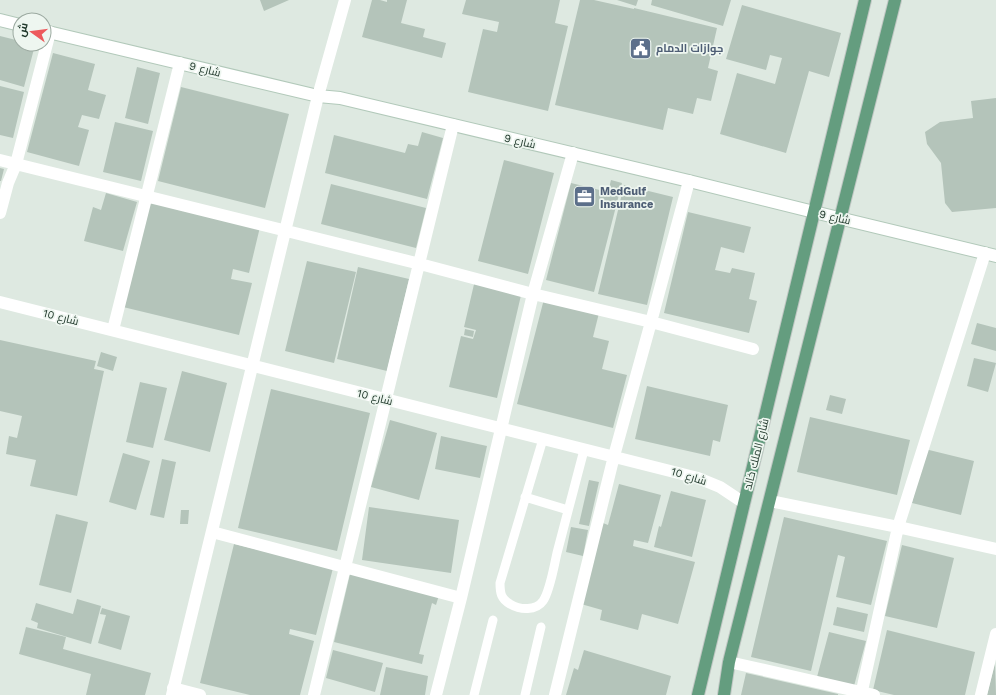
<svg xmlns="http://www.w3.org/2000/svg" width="996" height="695" viewBox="0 0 996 695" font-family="'Work Sans',Cairo,sans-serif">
<rect width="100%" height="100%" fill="#dee9e1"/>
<path fill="#b4c4ba" d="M 260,0 L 289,0 L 264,11 Z
M 372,0 L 380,0 L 387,2 L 387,0 L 407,0 L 401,23 L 425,29 L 423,37 L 446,43 L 442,58 L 362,37 Z
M 466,0 L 560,0 L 555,23 L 568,26 L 548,111 L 468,92 L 483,29 L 497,32 L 499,22 L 462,14 Z
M 580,0 L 594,0 L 634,9 L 634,8 L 717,28 L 708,68 L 718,71 L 711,101 L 697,98 L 693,114 L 668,108 L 663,130 L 555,105 Z
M 617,0 L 638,0 L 636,6 Z
M 652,0 L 731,0 L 723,26 L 651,5 Z
M 742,5 L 841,33 L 829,77 L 809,71 L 786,153 L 720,134 L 737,73 L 775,84 L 782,58 L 770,55 L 766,70 L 726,59 Z
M 0,36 L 20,41 L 20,44 L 35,45 L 24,87 L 0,80 Z
M 53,53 L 95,64 L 88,90 L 106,95 L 99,119 L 82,115 L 78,127 L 89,130 L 79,166 L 27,152 Z
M 137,67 L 160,73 L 148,124 L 125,118 Z
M 0,86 L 24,92 L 13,138 L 0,135 Z
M 181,87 L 289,114 L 265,208 L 158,181 Z
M 996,98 L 996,208 L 952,212 L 945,203 L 941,163 L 927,144 L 925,132 L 940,122 L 973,118 L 971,101 Z
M 115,122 L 153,131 L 141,181 L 103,172 Z
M 422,132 L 443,138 L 427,199 L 325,173 L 334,135 L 405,153 L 408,144 L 418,146 Z
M 504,160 L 554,173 L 528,274 L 478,261 Z
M 0,168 L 4,169 L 1,181 L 0,181 Z
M 611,180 L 622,183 L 594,292 L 546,280 L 571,183 L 608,192 Z
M 331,184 L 426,208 L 416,248 L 321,224 Z
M 624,185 L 673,197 L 647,305 L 598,294 Z
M 106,193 L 137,202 L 123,251 L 84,241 L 93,207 L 101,210 Z
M 149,200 L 260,227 L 249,273 L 233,269 L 231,279 L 252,283 L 239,335 L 123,307 Z
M 688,212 L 751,227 L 744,253 L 721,247 L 715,270 L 730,273 L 732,268 L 755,273 L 749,299 L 757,301 L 749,333 L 664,313 Z
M 307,261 L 356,272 L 334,363 L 285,351 Z
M 358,267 L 409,279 L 387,371 L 337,359 Z
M 475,280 L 522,291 L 497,398 L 449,387 L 461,336 L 473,339 L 476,330 L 464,327 Z
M 544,299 L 599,313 L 593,337 L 609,341 L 602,369 L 627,375 L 613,428 L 517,404 Z
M 977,323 L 996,328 L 996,351 L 971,344 Z
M 465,329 L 474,331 L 473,337 L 464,335 Z
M 0,340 L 96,361 L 94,369 L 104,371 L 77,496 L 30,486 L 36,460 L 6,454 L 9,436 L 17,438 L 22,416 L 0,411 Z
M 101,352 L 117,357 L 113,371 L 97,366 Z
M 974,358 L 996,363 L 988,392 L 967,386 Z
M 182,371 L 227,383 L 210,452 L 164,440 Z
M 140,382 L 167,388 L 153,448 L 126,442 Z
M 647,386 L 728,405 L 720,442 L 713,440 L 710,456 L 635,439 Z
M 271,389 L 370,413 L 337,551 L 238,528 Z
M 830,395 L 846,399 L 842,414 L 826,410 Z
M 810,417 L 910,440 L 897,495 L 797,472 Z
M 390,420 L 437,433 L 419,500 L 371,487 Z
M 441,436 L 487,446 L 480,478 L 435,469 Z
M 925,449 L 974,461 L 961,515 L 912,503 Z
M 123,453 L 150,461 L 136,510 L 109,502 Z
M 162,459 L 176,462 L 164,518 L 150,515 Z
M 589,480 L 599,482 L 589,526 L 579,524 Z
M 619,484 L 661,495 L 648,543 L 634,540 L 633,546 L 695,562 L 678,624 L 642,614 L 638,630 L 600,620 L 602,610 L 581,604 L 603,523 L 608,525 Z
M 671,491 L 706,500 L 692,557 L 654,547 L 659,526 L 661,527 Z
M 369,507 L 459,520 L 451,573 L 362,560 Z
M 181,510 L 189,510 L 188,524 L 180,524 Z
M 56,514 L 88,522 L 71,593 L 39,585 Z
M 784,517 L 887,541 L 871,605 L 836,597 L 845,557 L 838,555 L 811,671 L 751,657 Z
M 571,527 L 588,530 L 583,556 L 566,552 Z
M 234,544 L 333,568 L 316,635 L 290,629 L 289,634 L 314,641 L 300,695 L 250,695 L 200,683 Z
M 902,545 L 954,558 L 937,628 L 885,616 Z
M 350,574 L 439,595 L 436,605 L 432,603 L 419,654 L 424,655 L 422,664 L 334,642 Z
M 77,599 L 101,606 L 91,644 L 37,628 L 38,623 L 31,620 L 36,603 L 73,614 Z
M 837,607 L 868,614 L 864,632 L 833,625 Z
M 102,608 L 130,616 L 121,650 L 98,643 L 106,615 L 100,614 Z
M 26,627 L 66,637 L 63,649 L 151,673 L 145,695 L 86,695 L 91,674 L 19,654 Z
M 887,630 L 975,652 L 965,695 L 894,695 L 873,690 Z
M 829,632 L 866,641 L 854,686 L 817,677 Z
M 333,650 L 383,663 L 375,692 L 326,678 Z
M 584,650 L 671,676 L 666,695 L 566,695 L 574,668 L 578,670 Z
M 995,663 L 996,695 L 987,695 Z
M 386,667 L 428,676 L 425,695 L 380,695 Z
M 746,673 L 838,694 L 838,695 L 741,695 Z"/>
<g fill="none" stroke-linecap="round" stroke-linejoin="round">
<defs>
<path id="secondary" d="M 0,20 L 20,25
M 44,31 L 318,96 L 340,98 L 689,181 L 814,212 L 996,256"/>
<path id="primary" d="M 698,695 L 865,0
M 724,695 L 729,662 L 895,0"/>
</defs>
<use href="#secondary" stroke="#b2c9ba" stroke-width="14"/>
<use href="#primary" stroke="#c1c7c4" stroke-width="14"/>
<path stroke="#fff" stroke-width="9" d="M 543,439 L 500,583 C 500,593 501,599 510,604 C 520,610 536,611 543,601 C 550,591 554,566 557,553 C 566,519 575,484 584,450
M 525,497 L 568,510
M 474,695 L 493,620
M 525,695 L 541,627"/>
<path stroke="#fff" stroke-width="12" d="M 0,160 L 420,264 L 533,294 L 651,322 L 753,349
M 0,213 L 8,183 L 16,164 L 50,32
M 0,302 L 698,478 L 720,487 L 744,503
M 113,330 L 180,63
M 770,501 L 898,527 L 996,549
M 212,532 L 461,598
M 729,662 L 874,695
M 173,688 L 200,695
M 172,695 L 318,96 L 345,0
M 314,695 C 359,505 407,315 453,125
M 436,695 L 461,598 L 533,294 L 573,153
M 555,695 L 614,456 L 651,322 L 689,181
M 861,695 L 898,527 L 985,253
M 981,695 L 996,634"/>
<use href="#secondary" stroke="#fff" stroke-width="12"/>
<use href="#primary" stroke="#649d7f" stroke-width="12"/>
</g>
<defs>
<symbol id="civic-square" viewBox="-11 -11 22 22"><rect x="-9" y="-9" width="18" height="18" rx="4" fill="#5c6f8a" stroke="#eef6f0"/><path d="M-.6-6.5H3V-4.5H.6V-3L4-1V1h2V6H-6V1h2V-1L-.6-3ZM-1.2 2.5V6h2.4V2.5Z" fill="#fff"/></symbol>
<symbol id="office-square" viewBox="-11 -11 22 22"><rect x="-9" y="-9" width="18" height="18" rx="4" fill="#5c6f8a" stroke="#eef6f0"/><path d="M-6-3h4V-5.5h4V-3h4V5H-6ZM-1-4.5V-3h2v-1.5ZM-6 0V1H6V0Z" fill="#fff"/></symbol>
</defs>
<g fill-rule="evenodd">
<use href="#civic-square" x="628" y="36" width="25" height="25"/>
<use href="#office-square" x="572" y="184" width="25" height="25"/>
</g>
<g text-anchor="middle" stroke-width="3.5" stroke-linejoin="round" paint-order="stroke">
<g font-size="11" font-weight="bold" fill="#4e5e75" stroke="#eef6f0" text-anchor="start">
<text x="656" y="52">جوازات الدمام</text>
<text x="600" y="195">MedGulf<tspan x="600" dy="13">Insurance</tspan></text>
</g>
<g font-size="11" fill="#20382b" stroke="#eef6f0">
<text transform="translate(205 69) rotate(14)" y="4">شارع 9</text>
<text transform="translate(520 141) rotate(13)" y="4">شارع 9</text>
<text transform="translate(835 217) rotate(13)" y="4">شارع 9</text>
<text transform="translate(61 317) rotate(14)" y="4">شارع 10</text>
<text transform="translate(375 397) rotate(14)" y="4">شارع 10</text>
<text transform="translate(756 454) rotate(-76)" y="4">شارع الملك خالد</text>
<text transform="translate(689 476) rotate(17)" y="4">شارع 10</text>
</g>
</g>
<g transform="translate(32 32) rotate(284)"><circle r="19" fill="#eef6f0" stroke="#9caaa1"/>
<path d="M0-3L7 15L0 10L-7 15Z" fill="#ed595c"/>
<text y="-6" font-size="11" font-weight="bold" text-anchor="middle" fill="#20382b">ش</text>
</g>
</svg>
